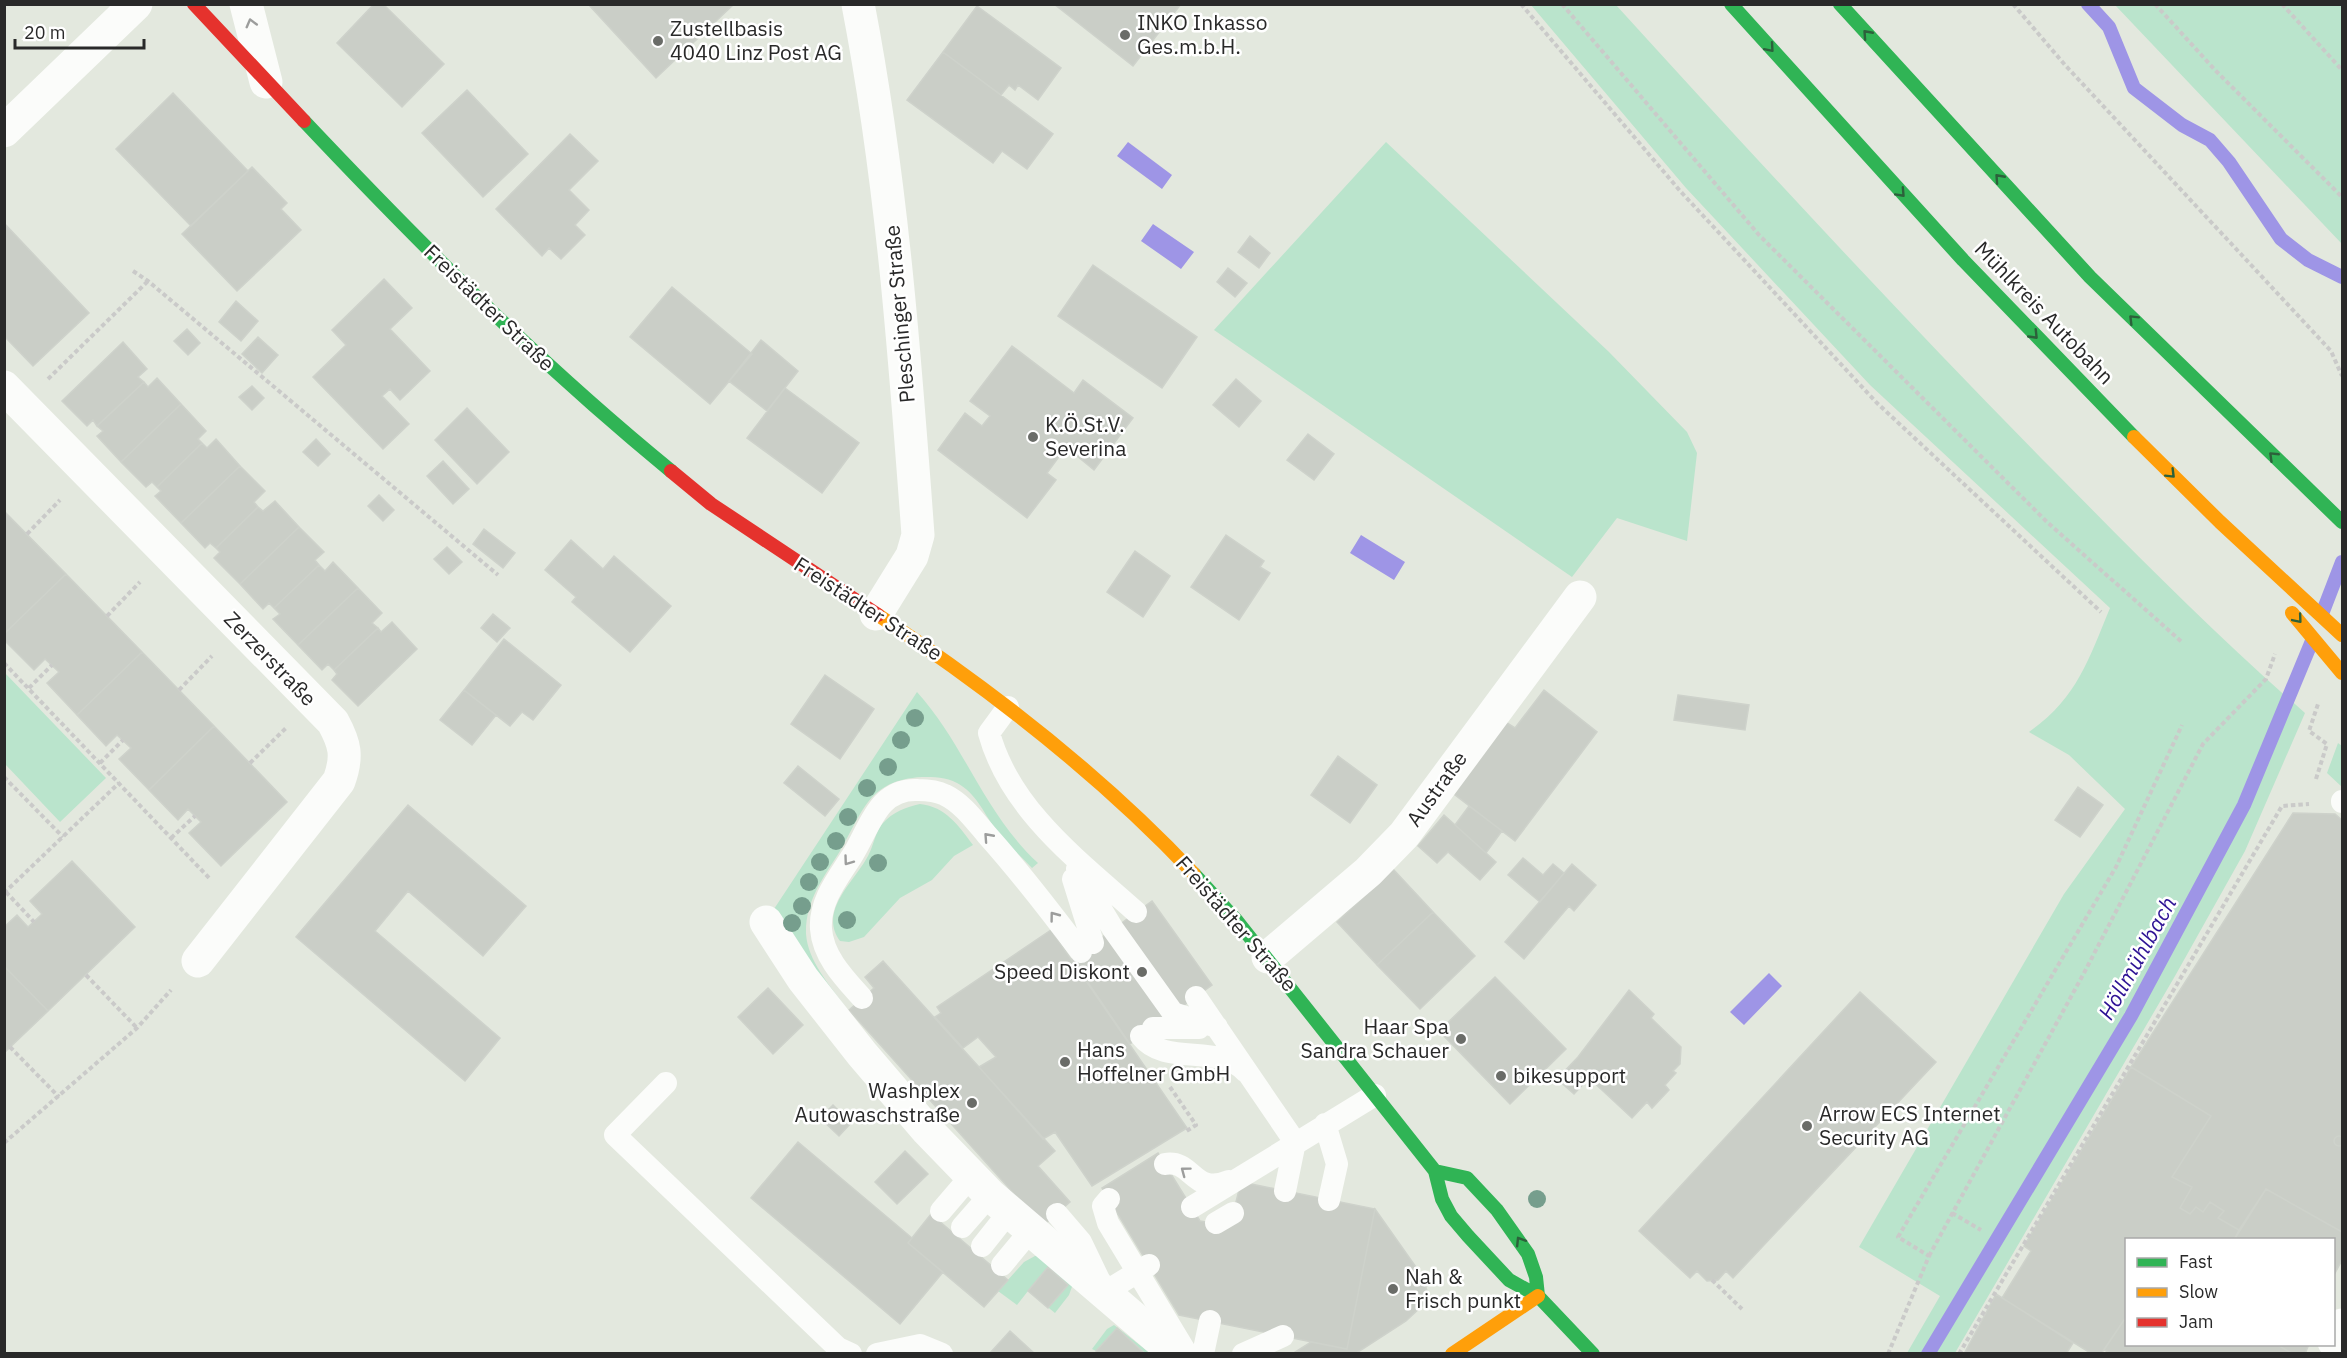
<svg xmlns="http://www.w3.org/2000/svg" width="2347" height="1358" viewBox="0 0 2347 1358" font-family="'IBM Plex Sans',sans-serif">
<rect width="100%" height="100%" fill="#e3e8de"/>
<path fill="#bae4cc" d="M 1531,5 L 1616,5 C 1758,161 1902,317 2051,468 C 2134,552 2216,636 2305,713 L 2245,851 L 2175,976 L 1955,1353 L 1907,1353 L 1940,1296 L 1859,1247 L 2064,894 L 2125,809 L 2069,755 L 2029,732 C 2077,698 2088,661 2110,608 L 1870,385 L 1686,188 Z
M 2115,5 L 2342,5 L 2342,244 Z
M 1386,142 L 1609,352 L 1687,432 L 1697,453 L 1687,541 L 1617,518 L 1572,577 L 1214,330 Z
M 5,673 L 106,778 L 60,822 L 5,764 Z
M 917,692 C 965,745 983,812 1038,863 L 1032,868 C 1020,855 1005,843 995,828 C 983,812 976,793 957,783 C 946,777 934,777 922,777 C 868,780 863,812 840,851 C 824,877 805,901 806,934 C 808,961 829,984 844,1005 L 840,1008 L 774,909 Z
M 2338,743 L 2342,746 L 2342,787 L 2327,773 Z
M 920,804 C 946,807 958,825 973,845 L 954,856 L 932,880 L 900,898 L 864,937 L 849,942 L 840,941 C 818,911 854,882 868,856 C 874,845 875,832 883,823 C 893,812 906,807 920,804 Z
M 1035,1256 L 1041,1256 L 1073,1284 L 1069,1295 L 1055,1313 L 1028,1291 L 1017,1305 L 998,1291 L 1024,1262 Z
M 1114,1325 L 1150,1353 L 1145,1353 L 1117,1328 L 1096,1351 L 1092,1349 L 1107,1329 Z"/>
<path fill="#9e95e6" d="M 1128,142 L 1172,175 L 1162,189 L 1117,156 Z
M 1153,224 L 1194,252 L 1181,269 L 1141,241 Z
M 1361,535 L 1405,562 L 1394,580 L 1350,553 Z
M 1769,973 L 1782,986 L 1744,1025 L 1730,1012 Z"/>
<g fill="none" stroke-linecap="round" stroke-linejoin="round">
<path stroke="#9e95e6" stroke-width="14" d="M 2088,4 L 2109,27 L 2134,88 L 2182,125 L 2210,140 L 2229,162 L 2281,239 L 2308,260 L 2342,277
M 2322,614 L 2342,562
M 1928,1354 L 2131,1016 L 2244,805 L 2312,641"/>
</g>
<path fill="#cacec7" stroke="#ced2cb" stroke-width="1.5" d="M 374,4 L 383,4 L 444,64 L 402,107 L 337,43 Z
M 588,4 L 734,4 L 656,78 Z
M 1054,4 L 1181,4 L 1133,66 Z
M 977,6 L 1061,68 L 1038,100 L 1018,85 L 1015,90 L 1009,85 L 1001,95 L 943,52 Z
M 943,52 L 1053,134 L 1027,169 L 1002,151 L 993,163 L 907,100 Z
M 467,90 L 528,154 L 483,197 L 422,133 Z
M 173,93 L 248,171 L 191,226 L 116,149 Z
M 570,134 L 598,161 L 569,190 L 589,210 L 575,225 L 585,235 L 561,259 L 549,248 L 542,256 L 496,209 Z
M 252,167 L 287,203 L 281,209 L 301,230 L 237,291 L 182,234 Z
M 4,223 L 89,313 L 33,366 L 4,336 Z
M 1250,236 L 1270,253 L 1259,268 L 1238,252 Z
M 1093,265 L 1197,337 L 1162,388 L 1058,316 Z
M 1228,268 L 1247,283 L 1235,297 L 1217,282 Z
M 384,279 L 412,308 L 390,329 L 430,371 L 400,400 L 390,389 L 382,396 L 409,424 L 383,449 L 313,377 L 346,345 L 332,330 Z
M 672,287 L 752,354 L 710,404 L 630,337 Z
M 236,301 L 258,321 L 241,341 L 219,322 Z
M 187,329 L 200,343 L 188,355 L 174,341 Z
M 258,337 L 278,355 L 262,373 L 242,354 Z
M 761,340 L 798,371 L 767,411 L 729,381 Z
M 123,342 L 147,369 L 138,377 L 144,382 L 97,426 L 93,420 L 87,426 L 62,401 Z
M 1012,346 L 1074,393 L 1083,380 L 1133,418 L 1094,470 L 1066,447 L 1047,473 L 1056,480 L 1027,518 L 938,450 L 965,413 L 982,426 L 990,416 L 970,401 Z
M 157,378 L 181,404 L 121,462 L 97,436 L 103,431 L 97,426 L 144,382 L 148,387 Z
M 1236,379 L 1261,401 L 1239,427 L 1213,405 Z
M 252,386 L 264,398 L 252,410 L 239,397 Z
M 785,388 L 859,443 L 822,493 L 747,438 Z
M 181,404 L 206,431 L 198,439 L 202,443 L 157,487 L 152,482 L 146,487 L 121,462 Z
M 467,408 L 509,452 L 477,484 L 435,440 Z
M 1308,434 L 1334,454 L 1314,480 L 1287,460 Z
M 216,439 L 240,466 L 181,523 L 155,496 L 161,491 L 157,487 L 202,443 L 207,448 Z
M 316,439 L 330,454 L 318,466 L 303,452 Z
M 443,461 L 469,489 L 453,504 L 427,476 Z
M 240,466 L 265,491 L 254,502 L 258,507 L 216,548 L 210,543 L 205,548 L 181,523 Z
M 379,495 L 394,510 L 383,521 L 368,506 Z
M 275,501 L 299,527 L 240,584 L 214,558 L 220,552 L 216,548 L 258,507 L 263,511 Z
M 4,511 L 66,574 L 4,634 Z
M 299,527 L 324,552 L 315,560 L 319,565 L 274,608 L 269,603 L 263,609 L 240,584 Z
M 484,529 L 515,553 L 503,568 L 473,544 Z
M 1226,535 L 1264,561 L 1260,567 L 1270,573 L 1239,620 L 1191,587 Z
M 571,540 L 603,569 L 614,556 L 671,606 L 630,652 L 572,602 L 576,597 L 545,570 Z
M 447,547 L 462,562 L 449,574 L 434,559 Z
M 1135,551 L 1170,576 L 1143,617 L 1107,592 Z
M 333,562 L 358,588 L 298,645 L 273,619 L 280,614 L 274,608 L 319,565 L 325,571 Z
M 66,574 L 142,652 L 77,715 L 47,683 L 59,672 L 45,659 L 34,670 L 4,640 L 4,634 Z
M 358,588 L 382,613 L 372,623 L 378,628 L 334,670 L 328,664 L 322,670 L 298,645 Z
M 493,614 L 510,628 L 497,642 L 481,628 Z
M 392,622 L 417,649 L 358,706 L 332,680 L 337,674 L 334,670 L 378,628 L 381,632 Z
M 504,639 L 561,685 L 533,720 L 522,712 L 510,726 L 464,690 Z
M 142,652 L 214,726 L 149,790 L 119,759 L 131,748 L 117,735 L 106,746 L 77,715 Z
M 825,675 L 874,709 L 840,759 L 791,724 Z
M 464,690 L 496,715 L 472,745 L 440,720 Z
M 1544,690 L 1597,732 L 1515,841 L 1450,791 L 1504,721 L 1515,728 Z
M 1678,695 L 1749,705 L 1745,730 L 1674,720 Z
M 214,726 L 287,802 L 221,866 L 189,833 L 201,822 L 188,809 L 178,820 L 149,790 Z
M 1338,756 L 1377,785 L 1350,823 L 1311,795 Z
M 798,766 L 839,799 L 825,816 L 784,783 Z
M 2078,787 L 2103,805 L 2080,837 L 2055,820 Z
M 408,805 L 526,906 L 483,956 L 408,891 L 375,931 L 500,1038 L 465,1081 L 296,937 Z
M 1469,806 L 1502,831 L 1486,853 L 1455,825 Z
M 2293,813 L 2335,814 L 2342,820 L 2342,1232 L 2266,1189 L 2239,1230 L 2218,1218 L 2224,1211 L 2210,1202 L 2203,1212 L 2196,1207 L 2190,1214 L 2180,1208 L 2192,1187 L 2172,1177 L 2211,1116 L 2131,1067 Z
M 1444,815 L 1496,862 L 1480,880 L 1448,852 L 1437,863 L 1418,846 Z
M 1523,858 L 1543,875 L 1553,864 L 1564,873 L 1540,902 L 1508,875 Z
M 72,861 L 135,927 L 48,1011 L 4,966 L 4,927 L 17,915 L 28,927 L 42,914 L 30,901 Z
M 1572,864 L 1596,885 L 1574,911 L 1569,906 L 1524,959 L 1505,942 Z
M 1393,869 L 1433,912 L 1377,965 L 1337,922 Z
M 1152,901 L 1212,985 L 1130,1044 L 1072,959 Z
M 1433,912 L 1475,956 L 1420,1009 L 1377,965 Z
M 1051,930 L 1187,1128 L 1092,1186 L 1055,1132 L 1043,1139 L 979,1067 L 996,1057 L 978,1037 L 963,1048 L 935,1017 L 941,1013 L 937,1007 Z
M 883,961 L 1055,1151 L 1038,1166 L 1070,1202 L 1043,1226 L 849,1010 L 874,988 L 865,977 Z
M 4,966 L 48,1011 L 4,1053 Z
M 1495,977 L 1566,1049 L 1510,1104 L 1439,1031 Z
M 768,988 L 803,1025 L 773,1054 L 738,1017 Z
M 1629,990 L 1654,1014 L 1651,1018 L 1681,1047 L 1680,1064 L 1673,1071 L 1676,1073 L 1665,1085 L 1669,1090 L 1652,1108 L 1647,1102 L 1632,1118 L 1589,1078 L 1574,1094 L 1557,1079 L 1578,1057 Z
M 1860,992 L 1936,1062 L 1733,1278 L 1726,1271 L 1718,1280 L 1707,1281 L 1697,1271 L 1690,1278 L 1639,1231 Z
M 2131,1067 L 2211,1116 L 2172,1177 L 2192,1187 L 2180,1208 L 2190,1214 L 2196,1207 L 2203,1212 L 2210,1202 L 2224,1211 L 2218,1218 L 2239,1230 L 2234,1240 L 2126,1240 L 2126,1317 L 2101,1354 L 2092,1354 L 2002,1298 L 2031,1251 L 2024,1246 Z
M 833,1105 L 851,1123 L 839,1136 L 820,1118 Z
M2334 1141a5 5 0 1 1 10 0a5 5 0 1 1-10 0Z
M 798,1142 L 912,1238 L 908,1243 L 943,1272 L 900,1324 L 751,1198 Z
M 905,1151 L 928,1174 L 897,1204 L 875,1182 Z
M 1158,1153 L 1200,1221 L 1230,1226 L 1241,1182 L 1375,1209 L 1347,1349 L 1179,1315 L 1102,1188 Z
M 2266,1189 L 2342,1232 L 2342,1260 L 2334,1275 L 2334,1240 L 2234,1240 Z
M 1375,1209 L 1423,1277 L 1427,1291 L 1423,1305 L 1406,1321 L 1355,1354 L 1292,1354 L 1311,1342 L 1347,1349 Z
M 931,1214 L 1008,1280 L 984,1307 L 908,1243 Z
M 1048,1267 L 1068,1285 L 1048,1308 L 1028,1291 Z
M 1996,1294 L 2073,1343 L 2066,1354 L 1964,1354 Z
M 2126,1317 L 2126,1344 L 2276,1344 L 2293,1354 L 2112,1354 L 2104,1350 Z
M 1117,1328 L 1145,1354 L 1098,1354 L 1096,1351 Z
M 1010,1331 L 1035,1354 L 990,1353 Z
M 2276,1344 L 2309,1344 L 2305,1354 L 2293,1354 Z"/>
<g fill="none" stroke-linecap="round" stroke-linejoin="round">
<path stroke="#cacac9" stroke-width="4" stroke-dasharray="4.5 3" stroke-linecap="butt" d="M 1521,4 L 1681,192 L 1877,403 L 2101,612
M 1562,4 L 1759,235 L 2047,522 L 2183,643
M 2013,4 L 2065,65 L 2331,351 L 2342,376
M 2155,4 L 2215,70 L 2342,197
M 2282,4 L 2342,70
M 133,271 L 148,281 L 498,575
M 48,379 L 148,281
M 27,534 L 60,500
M 107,616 L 140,582
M 4,663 L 211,880
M 29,688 L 52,665
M 179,690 L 212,656
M 100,763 L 123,740
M 250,763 L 286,728
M 4,777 L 63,837
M 2316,779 L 2327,744 L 2309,731 L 2318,704
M 171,838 L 195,816
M 6,892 L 34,922
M 4,893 L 119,783
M 86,975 L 137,1028
M 10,1047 L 59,1097
M 1170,1087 L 1196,1125 L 1185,1132
M 4,1143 L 137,1028 L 171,990
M 1952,1213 L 1981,1230
M 1929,1256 L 2084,973 L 2203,744 L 2266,679 L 2275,654
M 1712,1280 L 1742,1309
M 1888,1354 L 1929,1256 L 1898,1237 L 2116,867 L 2182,725
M 1959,1354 L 2282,806 L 2309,804"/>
<path stroke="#fbfcfa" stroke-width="22" d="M 1008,707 L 989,733 C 1010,810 1079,861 1136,912
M 2342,801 L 2342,802
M 1077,869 L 1113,929 L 1173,1013 L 1217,1027
M 1073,879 L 1093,943
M 1196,997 L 1295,1142 L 1285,1191
M 862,998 C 845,979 823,957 821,929 C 819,901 838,878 852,856 C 870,828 877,788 918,790 C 927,790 937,791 945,795 C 962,803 975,821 987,835 C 1021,873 1051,912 1081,952
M 1153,1028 L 1199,1028
M 1141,1036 C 1165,1067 1218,1043 1245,1071
M 666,1083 L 615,1135 L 838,1348 L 851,1354
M 1325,1124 L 1337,1164 L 1329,1200
M 1165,1164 C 1193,1159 1193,1196 1229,1181
M 1109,1199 L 1103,1206 L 1108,1223 L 1187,1354
M 1192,1207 L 1375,1095
M 941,1211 L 971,1176
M 1057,1214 L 1081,1242 L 1105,1292 L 1149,1265
M 1216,1223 L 1233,1213
M 962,1227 L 990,1195
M 982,1246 L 1009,1212
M 1002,1265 L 1031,1230
M 877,1354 L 920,1345 L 942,1354
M 1203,1354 L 1210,1321
M 1243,1354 L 1283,1336"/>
<path stroke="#fbfcfa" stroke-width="33" d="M 246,4 L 266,82
M 858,4 C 892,180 905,357 918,535 L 912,556 L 876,614
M 4,131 L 136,4
M 4,387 L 333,722 C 345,744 348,756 339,781 L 198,961
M 766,922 L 803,979 L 862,1054 L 927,1130 L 990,1195 L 1176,1354
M 1268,957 L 1368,872 L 1404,835 L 1580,597
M 2334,1342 L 2342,1325"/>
<path stroke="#30b455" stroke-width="14" d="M 1731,4 L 1963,260 L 2134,437
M 1840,4 L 2090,277 L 2342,522
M 304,121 C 421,245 539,363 671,471
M 1194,874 L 1237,921 L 1435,1171 L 1442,1199 L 1451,1216 L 1468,1236 L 1509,1280 L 1538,1296 L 1593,1354
M 1435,1171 L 1467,1178 L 1497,1210 L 1528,1254 L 1536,1277 L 1538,1296"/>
<path stroke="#ff9f0a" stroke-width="14" d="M 2134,437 L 2220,522 L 2342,635
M 2292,613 L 2342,673
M 878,615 C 991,690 1101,775 1194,874
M 1452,1354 L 1538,1296"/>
<path stroke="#e5322d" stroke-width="14" d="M 194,4 L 304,121
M 671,471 L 711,504 L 878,615"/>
</g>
<g fill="#769e8d">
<circle cx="915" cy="718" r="9"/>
<circle cx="901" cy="740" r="9"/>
<circle cx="888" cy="767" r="9"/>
<circle cx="867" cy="788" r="9"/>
<circle cx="848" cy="817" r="9"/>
<circle cx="836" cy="841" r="9"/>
<circle cx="820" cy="862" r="9"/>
<circle cx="878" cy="863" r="9"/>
<circle cx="809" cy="882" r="9"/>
<circle cx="802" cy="906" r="9"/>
<circle cx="847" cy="920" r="9"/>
<circle cx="792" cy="923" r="9"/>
<circle cx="1537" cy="1199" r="9"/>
</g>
<defs><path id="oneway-chevron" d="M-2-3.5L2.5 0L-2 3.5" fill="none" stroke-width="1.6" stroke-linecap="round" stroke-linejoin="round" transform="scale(1.5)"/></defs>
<g stroke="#9c9d9c">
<use href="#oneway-chevron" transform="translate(251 23) rotate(-105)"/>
<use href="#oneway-chevron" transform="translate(988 837) rotate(-132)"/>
<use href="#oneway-chevron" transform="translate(848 861) rotate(126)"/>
<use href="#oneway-chevron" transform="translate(1054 916) rotate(-127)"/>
<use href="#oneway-chevron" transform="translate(1185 1171) rotate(-143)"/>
</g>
<g stroke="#2c613b">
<use href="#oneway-chevron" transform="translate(1867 34) rotate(-132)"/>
<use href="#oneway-chevron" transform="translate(1770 48) rotate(49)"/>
<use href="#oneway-chevron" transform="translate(1999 178) rotate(-132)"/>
<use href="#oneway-chevron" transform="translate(1901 193) rotate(47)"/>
<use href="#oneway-chevron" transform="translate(2133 319) rotate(-135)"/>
<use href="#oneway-chevron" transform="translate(2034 335) rotate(46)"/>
<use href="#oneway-chevron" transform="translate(2273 456) rotate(-136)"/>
<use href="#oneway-chevron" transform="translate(2171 474) rotate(45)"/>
<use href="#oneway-chevron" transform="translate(2298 619) rotate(50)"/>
<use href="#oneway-chevron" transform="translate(1520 1241) rotate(-122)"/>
</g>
<g fill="#6a6c68" stroke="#fff" stroke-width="2">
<circle cx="1125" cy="35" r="6"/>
<circle cx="658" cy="41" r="6"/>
<circle cx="1033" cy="437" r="6"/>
<circle cx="1142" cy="972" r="6"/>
<circle cx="1461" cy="1039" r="6"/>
<circle cx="1065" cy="1062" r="6"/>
<circle cx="1501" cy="1076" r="6"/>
<circle cx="972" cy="1103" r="6"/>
<circle cx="1807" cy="1126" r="6"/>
<circle cx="1393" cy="1289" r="6"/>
</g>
<g text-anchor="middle" stroke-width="5" stroke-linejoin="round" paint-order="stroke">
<g font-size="21" fill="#292929" stroke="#fff" text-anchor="start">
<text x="1137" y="30">INKO Inkasso<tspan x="1137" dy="24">Ges.m.b.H.</tspan></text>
<text x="670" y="36">Zustellbasis<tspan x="670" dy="24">4040 Linz Post AG</tspan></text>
<text x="1045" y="432">K.Ö.St.V.<tspan x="1045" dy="24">Severina</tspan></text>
<text x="1130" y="979" text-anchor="end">Speed Diskont</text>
<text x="1449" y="1034" text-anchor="end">Haar Spa<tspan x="1449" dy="24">Sandra Schauer</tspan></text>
<text x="1077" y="1057">Hans<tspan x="1077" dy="24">Hoffelner GmbH</tspan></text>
<text x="1513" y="1083">bikesupport</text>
<text x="960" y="1098" text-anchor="end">Washplex<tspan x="960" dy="24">Autowaschstraße</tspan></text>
<text x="1819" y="1121">Arrow ECS Internet<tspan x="1819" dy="24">Security AG</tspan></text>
<text x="1405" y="1284">Nah &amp;<tspan x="1405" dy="24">Frisch punkt</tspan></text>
</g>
<g font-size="21" fill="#292929" stroke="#fff">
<text transform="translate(489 308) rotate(44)" y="7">Freistädter Straße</text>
<text transform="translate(2044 313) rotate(46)" y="7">Mühlkreis Autobahn</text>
<text transform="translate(900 314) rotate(-95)" y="7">Pleschinger Straße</text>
<text transform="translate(868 609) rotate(33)" y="7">Freistädter Straße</text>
<text transform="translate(270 659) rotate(46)" y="7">Zerzerstraße</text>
<text transform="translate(1437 789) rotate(-54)" y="7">Austraße</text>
<text transform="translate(1236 924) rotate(49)" y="7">Freistädter Straße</text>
</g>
<g font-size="22" font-style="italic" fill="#2d1294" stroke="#fff">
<text transform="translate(2137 958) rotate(-61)" y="8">Höllmühlbach</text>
</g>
</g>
<rect width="2347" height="1358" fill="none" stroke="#292929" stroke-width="12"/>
<rect x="2125" y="1238" width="210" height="108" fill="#ffffff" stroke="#a9a9a9" stroke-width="1.5"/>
<rect x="2137" y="1258" width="30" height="9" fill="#30b455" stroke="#a9a9a9" stroke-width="1.5"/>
<text x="2179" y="1268" font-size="18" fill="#292929">Fast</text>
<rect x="2137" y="1288" width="30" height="9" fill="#ff9f0a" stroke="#a9a9a9" stroke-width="1.5"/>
<text x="2179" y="1298" font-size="18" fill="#292929">Slow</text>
<rect x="2137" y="1318" width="30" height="9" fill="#e5322d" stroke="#a9a9a9" stroke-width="1.5"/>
<text x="2179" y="1328" font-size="18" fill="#292929">Jam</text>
<path d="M15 39v9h129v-9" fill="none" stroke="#292929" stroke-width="3"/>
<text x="24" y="39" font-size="18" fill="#292929" stroke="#ffffff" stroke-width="4.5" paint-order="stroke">20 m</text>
</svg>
